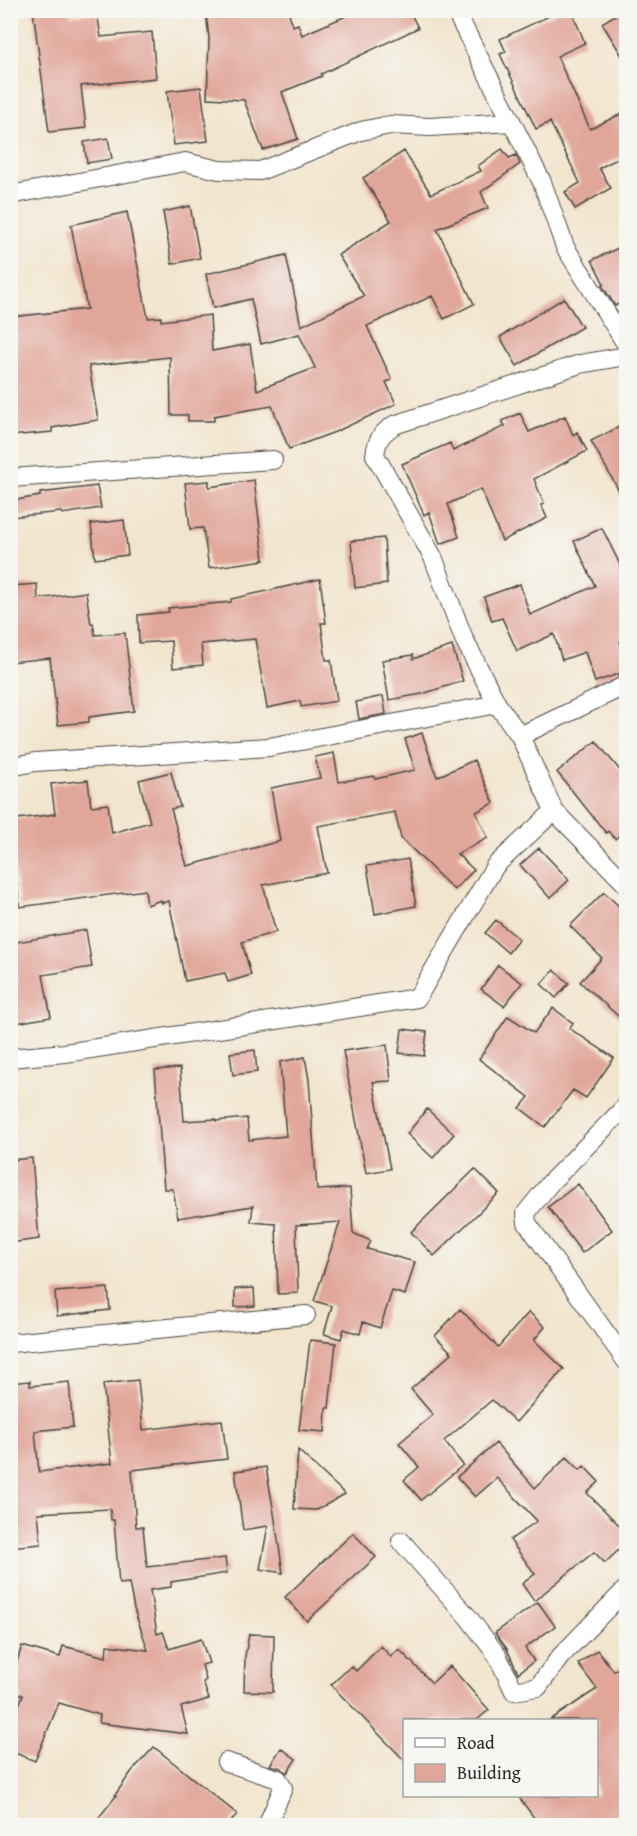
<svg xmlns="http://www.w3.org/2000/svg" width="637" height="1836" viewBox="0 0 637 1836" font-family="'Gentium Book Plus',serif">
<rect width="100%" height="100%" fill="#f6f6f2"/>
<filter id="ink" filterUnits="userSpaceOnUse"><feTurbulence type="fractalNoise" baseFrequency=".0167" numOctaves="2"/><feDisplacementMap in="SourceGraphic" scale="12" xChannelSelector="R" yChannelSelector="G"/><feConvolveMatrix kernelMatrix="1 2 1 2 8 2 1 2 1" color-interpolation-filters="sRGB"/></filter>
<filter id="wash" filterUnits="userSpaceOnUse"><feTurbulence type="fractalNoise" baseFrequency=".008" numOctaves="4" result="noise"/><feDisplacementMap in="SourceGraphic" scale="24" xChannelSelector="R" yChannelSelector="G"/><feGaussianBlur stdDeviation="1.35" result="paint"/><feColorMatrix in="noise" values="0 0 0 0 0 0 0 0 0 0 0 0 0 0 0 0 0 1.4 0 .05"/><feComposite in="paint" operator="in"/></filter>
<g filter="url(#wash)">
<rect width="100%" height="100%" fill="#f2e5ce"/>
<g id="blocks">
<path fill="#e1a69a" d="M 33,10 L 69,10 L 70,16 L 97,12 L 101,37 L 152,32 L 156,78 L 81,86 L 86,128 L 49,132 Z
M 230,10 L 288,10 L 293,26 L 298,24 L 302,35 L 360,10 L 409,10 L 418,28 L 321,74 L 322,76 L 282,92 L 298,139 L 263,150 L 244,100 L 207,98 L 209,38 L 206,13 Z
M 562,10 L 571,10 L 585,43 L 557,56 L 590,129 L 627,111 L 627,154 L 599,168 L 611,188 L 575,209 L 565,192 L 580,183 L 550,122 L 536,129 L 500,54 L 506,52 L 500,39 Z
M 623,10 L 627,10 L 627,64 L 602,23 Z
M 201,87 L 208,141 L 174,145 L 167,91 Z
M 108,138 L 112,159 L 87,163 L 84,142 Z
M 502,149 L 509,158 L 516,155 L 520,164 L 481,192 L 488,208 L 437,229 L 474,304 L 444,319 L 432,296 L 367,326 L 392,380 L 386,382 L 396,404 L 335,432 L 289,449 L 272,406 L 214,416 L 214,421 L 188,421 L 188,415 L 171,415 L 170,357 L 89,366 L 98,420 L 52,428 L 52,432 L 10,436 L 10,317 L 87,309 L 71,225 L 127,212 L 148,318 L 161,317 L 161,321 L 210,315 L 212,351 L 250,344 L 257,390 L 315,368 L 299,334 L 261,344 L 251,299 L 213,308 L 206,274 L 286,255 L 301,326 L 364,296 L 338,255 L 391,221 L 363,178 L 404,151 L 431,194 L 481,171 L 478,166 Z
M 190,206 L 200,258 L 172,264 L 163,212 Z
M 627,244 L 627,299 L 615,306 L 602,285 L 604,284 L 592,260 Z
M 564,298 L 582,327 L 517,366 L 500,337 Z
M 520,413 L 529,432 L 565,416 L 573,435 L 577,432 L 587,451 L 534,479 L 544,504 L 541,505 L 547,518 L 502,541 L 481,489 L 448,504 L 459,537 L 440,544 L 429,512 L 424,515 L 402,464 L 450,443 L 453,451 L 505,426 L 502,421 Z
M 627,423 L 627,505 L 591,441 Z
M 254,480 L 264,560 L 209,568 L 203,528 L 190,529 L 185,483 L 209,481 L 209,487 Z
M 97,486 L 101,508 L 62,514 L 62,512 L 10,517 L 10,501 L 40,496 L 40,493 Z
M 124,520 L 128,555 L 95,559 L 91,524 Z
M 602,528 L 627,579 L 627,639 L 620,642 L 627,662 L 627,671 L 595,682 L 585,652 L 562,660 L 554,634 L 517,651 L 502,618 L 492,621 L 484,597 L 520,584 L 530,615 L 595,586 L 574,541 Z
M 384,538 L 387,584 L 355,588 L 351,541 Z
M 320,579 L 326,623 L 321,623 L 326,660 L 331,660 L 337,701 L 301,707 L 300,701 L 267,708 L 255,639 L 201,644 L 203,665 L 173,668 L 171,641 L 139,643 L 138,615 L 169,612 L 168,608 L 231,602 L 231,599 Z
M 37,584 L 38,599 L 86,592 L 91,624 L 93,623 L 95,635 L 125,633 L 134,711 L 89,717 L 89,722 L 58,725 L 50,658 L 10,662 L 10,586 Z
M 452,646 L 463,681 L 422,694 L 389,700 L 382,660 L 413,655 L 413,659 Z
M 383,696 L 386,714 L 359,719 L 356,702 Z
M 422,733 L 437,777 L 474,760 L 494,803 L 476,812 L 488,838 L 457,854 L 474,870 L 454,890 L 401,838 L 395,812 L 318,826 L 327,873 L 263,885 L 276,932 L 242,942 L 251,975 L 228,982 L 225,973 L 185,981 L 169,901 L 162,903 L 161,900 L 147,905 L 145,890 L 20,907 L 10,836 L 10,820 L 55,814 L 51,784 L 88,780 L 91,806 L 108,804 L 112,833 L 150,822 L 139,780 L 171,772 L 180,807 L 171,809 L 187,866 L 280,841 L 271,788 L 320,778 L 315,757 L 334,753 L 339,782 L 374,776 L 375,779 L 415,770 L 405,739 Z
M 596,741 L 627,779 L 627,828 L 615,839 L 608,831 L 606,833 L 557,772 Z
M 539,848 L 569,880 L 550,898 L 520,865 Z
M 408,859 L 416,906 L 375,914 L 367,866 Z
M 604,892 L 627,914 L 627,1024 L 580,982 L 602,958 L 570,926 Z
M 496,920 L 519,939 L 508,953 L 485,933 Z
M 86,930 L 92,967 L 43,975 L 51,1017 L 10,1024 L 10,986 L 18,985 L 11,943 Z
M 498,965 L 522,983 L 504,1006 L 481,989 Z
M 554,970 L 569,983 L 556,998 L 541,984 Z
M 553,1008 L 573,1023 L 569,1028 L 614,1058 L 586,1098 L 573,1090 L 545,1127 L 520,1108 L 529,1097 L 479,1059 L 508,1016 L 534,1033 Z
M 402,1029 L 427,1032 L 424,1056 L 399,1053 Z
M 387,1045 L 391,1081 L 373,1082 L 390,1169 L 366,1173 L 343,1051 Z
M 255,1050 L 257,1072 L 233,1075 L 230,1053 Z
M 305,1057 L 309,1080 L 317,1190 L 350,1188 L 353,1233 L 371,1241 L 367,1249 L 415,1262 L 405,1295 L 392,1291 L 380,1328 L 363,1322 L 360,1334 L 344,1329 L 341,1339 L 324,1334 L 332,1306 L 314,1301 L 340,1222 L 296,1225 L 298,1293 L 278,1294 L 276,1224 L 251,1222 L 253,1206 L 178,1218 L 173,1189 L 164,1189 L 155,1070 L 180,1068 L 184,1121 L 216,1119 L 216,1121 L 247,1118 L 249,1140 L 286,1136 L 280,1062 Z
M 427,1109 L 454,1134 L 433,1158 L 407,1134 Z
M 32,1158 L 39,1239 L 10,1243 L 10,1160 Z
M 475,1169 L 499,1193 L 434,1256 L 411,1232 Z
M 578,1184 L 612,1230 L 582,1253 L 548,1207 Z
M 108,1288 L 110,1310 L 57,1316 L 55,1292 Z
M 254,1288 L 255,1306 L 235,1307 L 235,1289 Z
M 460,1309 L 498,1347 L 529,1312 L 545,1327 L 534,1340 L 564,1369 L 516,1422 L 492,1400 L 444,1441 L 463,1465 L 421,1500 L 404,1480 L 419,1467 L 399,1443 L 433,1415 L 411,1389 L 452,1353 L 435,1336 Z
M 310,1340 L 336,1343 L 329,1408 L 326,1408 L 325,1432 L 299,1430 Z
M 138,1380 L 143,1430 L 222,1420 L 227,1459 L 132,1470 L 136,1527 L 143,1527 L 147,1567 L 225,1558 L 227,1573 L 171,1582 L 171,1587 L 150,1590 L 157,1634 L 163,1632 L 169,1649 L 201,1639 L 209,1663 L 202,1665 L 206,1680 L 203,1682 L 209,1699 L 181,1707 L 188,1734 L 99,1723 L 100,1715 L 59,1703 L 35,1761 L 10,1751 L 10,1726 L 23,1695 L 10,1691 L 10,1683 L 22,1646 L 60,1657 L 63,1646 L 106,1657 L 107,1645 L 148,1650 L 134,1609 L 129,1583 L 119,1584 L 114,1520 L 111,1520 L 110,1509 L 38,1513 L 41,1544 L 10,1547 L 10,1518 L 15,1518 L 10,1480 L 10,1383 L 30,1381 L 30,1386 L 69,1382 L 73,1427 L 35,1431 L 39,1472 L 112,1463 L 103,1384 Z
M 496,1443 L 535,1488 L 567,1457 L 580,1470 L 584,1466 L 599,1482 L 587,1493 L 627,1533 L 627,1542 L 605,1563 L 594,1552 L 534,1601 L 522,1584 L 535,1574 L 510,1540 L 537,1521 L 497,1478 L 475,1497 L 457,1477 Z
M 298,1450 L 345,1494 L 317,1510 L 294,1509 Z
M 266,1467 L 274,1513 L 283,1573 L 260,1569 L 268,1526 L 243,1530 L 235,1471 Z
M 353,1533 L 376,1557 L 307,1621 L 285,1597 Z
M 538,1602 L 555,1626 L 525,1648 L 534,1661 L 518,1673 L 507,1649 L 495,1633 Z
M 249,1634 L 274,1635 L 273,1692 L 244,1691 L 245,1656 Z
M 381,1646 L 391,1657 L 399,1649 L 432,1683 L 450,1666 L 489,1710 L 477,1720 L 405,1720 L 405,1761 L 331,1685 L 351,1666 L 356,1671 Z
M 597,1650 L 614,1671 L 627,1663 L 627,1826 L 540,1826 L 518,1796 L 597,1796 L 597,1720 L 550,1720 L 597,1689 L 578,1664 Z
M 154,1747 L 237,1814 L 228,1826 L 92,1826 L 116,1796 L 115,1795 L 132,1771 Z
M 281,1748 L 296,1759 L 287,1773 L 281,1768 L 270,1765 Z"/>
</g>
</g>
<g filter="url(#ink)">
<use href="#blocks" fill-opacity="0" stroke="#494743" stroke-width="1.5"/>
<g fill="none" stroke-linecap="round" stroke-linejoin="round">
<defs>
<path id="street" d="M 455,10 L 542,182 L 565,247 L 626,344
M 10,195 L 185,162 L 219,170 L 260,171 L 361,131 L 390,125 L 430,127 L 511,122
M 626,356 L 580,364 L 394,425 C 381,434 377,439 375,455 L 433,557 L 464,639 L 497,704 L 520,736 L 554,811 L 626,884
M 10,478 L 273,460
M 520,736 L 626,685
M 10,767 L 35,762 L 269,747 L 497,704
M 10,1058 L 65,1053 L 417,998 L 495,866 L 554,811
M 626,1106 L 551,1182 L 526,1213 L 527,1223 L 626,1361
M 10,1343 L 306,1315
M 401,1541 L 468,1617 L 497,1655 L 514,1691 L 538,1687 L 560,1657 L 626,1589
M 226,1762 L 278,1779 L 283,1788 L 267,1826"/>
</defs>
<use href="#street" stroke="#494743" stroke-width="20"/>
<use href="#street" stroke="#fff" stroke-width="18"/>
</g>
</g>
<rect width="637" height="1836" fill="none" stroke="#f6f6f2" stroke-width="36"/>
<rect x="403" y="1719" width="195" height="78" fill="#f6f6f2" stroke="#a5a5a2" stroke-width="1.5"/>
<rect x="415" y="1738" width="30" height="9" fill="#ffffff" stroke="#a5a5a2" stroke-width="1.5"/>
<text x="457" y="1749" font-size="18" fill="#2b2b2b">Road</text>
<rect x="415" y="1764" width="30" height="18" fill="#e1a69a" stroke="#a5a5a2" stroke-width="1.5"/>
<text x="457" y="1779" font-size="18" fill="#2b2b2b">Building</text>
</svg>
